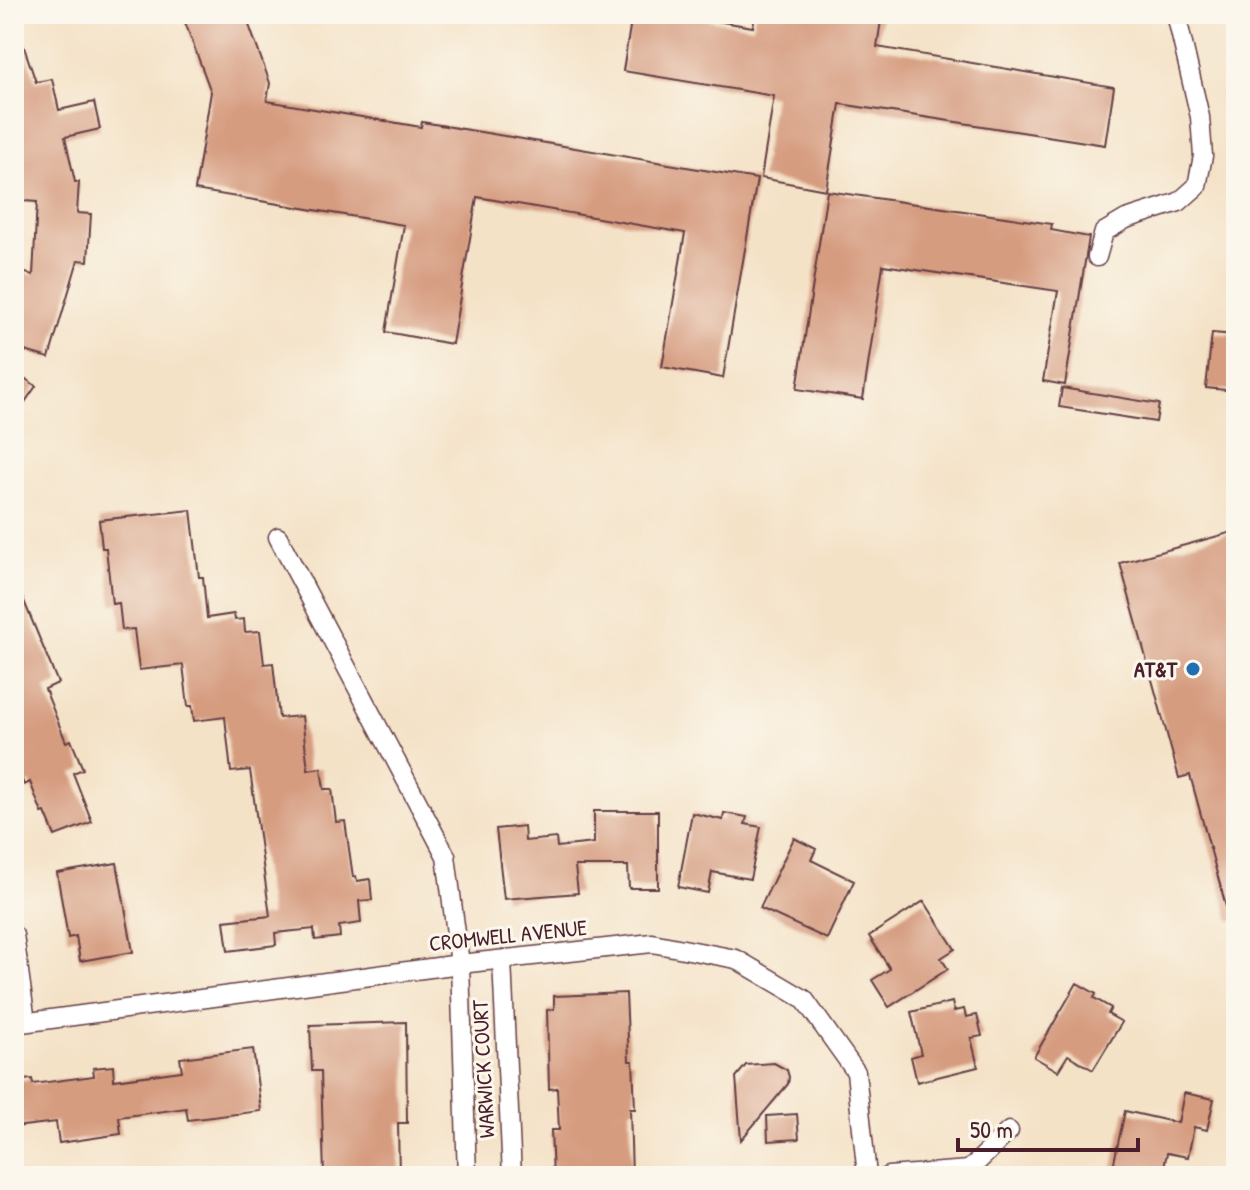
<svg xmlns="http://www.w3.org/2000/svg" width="1250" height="1190" viewBox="0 0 1250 1190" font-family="'Patrick Hand',sans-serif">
<rect width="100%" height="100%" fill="#fbf7ec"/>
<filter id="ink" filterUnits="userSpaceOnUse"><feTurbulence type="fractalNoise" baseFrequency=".0125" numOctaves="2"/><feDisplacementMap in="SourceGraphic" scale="16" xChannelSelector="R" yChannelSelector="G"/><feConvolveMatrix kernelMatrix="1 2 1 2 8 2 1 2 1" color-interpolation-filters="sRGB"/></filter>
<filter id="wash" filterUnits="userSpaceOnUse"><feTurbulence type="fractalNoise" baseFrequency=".006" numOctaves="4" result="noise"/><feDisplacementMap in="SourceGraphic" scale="32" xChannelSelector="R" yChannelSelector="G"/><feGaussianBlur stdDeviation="1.8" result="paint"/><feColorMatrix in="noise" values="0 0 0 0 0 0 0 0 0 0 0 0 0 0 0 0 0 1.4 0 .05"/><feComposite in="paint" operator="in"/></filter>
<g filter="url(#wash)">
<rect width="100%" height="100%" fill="#f4e2c7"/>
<g id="blocks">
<path fill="#d69c80" d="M 182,14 L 245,14 L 270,83 L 267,101 L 421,127 L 422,122 L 757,179 L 723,378 L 662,367 L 685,233 L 477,197 L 452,344 L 386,332 L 404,225 L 195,190 L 211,92 Z
M 632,14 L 674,14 L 753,27 L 755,14 L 882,14 L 877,47 L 1114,87 L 1105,145 L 840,104 L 826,190 L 761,178 L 774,96 L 623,71 Z
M 17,27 L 36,82 L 52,79 L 59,110 L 94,102 L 100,129 L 65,137 L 75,182 L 79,182 L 77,213 L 91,214 L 88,261 L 78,260 L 49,358 L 14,348 L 14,270 L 33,275 L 37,202 L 24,201 L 24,186 L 14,140 L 24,137 L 14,94 L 14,28 Z
M 827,191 L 1052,224 L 1051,230 L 1089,237 L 1065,385 L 1043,381 L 1058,291 L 883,265 L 863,399 L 797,389 Z
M 1212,333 L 1236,335 L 1236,391 L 1206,388 Z
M 14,371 L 36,386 L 14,418 Z
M 1062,388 L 1159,404 L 1156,422 L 1059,407 Z
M 191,510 L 199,577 L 203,577 L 207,618 L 234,614 L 235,620 L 244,619 L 245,632 L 260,631 L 264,664 L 273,663 L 279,718 L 302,716 L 308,770 L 321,768 L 324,789 L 332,789 L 336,822 L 345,821 L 353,877 L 356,876 L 357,881 L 370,879 L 372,900 L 359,901 L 361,923 L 339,926 L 340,937 L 315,940 L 314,929 L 275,933 L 276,945 L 228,951 L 224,921 L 270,916 L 250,770 L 231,772 L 225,717 L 194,721 L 192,706 L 188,706 L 183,665 L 139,670 L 134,629 L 122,630 L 119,603 L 112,604 L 106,548 L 102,548 L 99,520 Z
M 1236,531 L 1236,920 L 1230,921 L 1190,775 L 1179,778 L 1120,563 Z
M 14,577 L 58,683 L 45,689 L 66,742 L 71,740 L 83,769 L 73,773 L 92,822 L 55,836 L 45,812 L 42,813 L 30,782 L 24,785 L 14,759 Z
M 594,811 L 658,811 L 658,888 L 629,888 L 628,866 L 575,866 L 578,893 L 504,899 L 496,829 L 524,826 L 525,841 L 556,838 L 557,847 L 594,843 Z
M 692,813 L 723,820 L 724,813 L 747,817 L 745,824 L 761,827 L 750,879 L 712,872 L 708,893 L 678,887 Z
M 794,838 L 816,849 L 811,860 L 854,881 L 827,939 L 760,908 Z
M 117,863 L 133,952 L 80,961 L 76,936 L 68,938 L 57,873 Z
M 924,901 L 955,949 L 941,958 L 948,969 L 889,1007 L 872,980 L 890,969 L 869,936 Z
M 1077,983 L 1096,994 L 1094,998 L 1111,1008 L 1108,1014 L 1122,1022 L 1093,1070 L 1068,1055 L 1058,1071 L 1034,1057 Z
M 626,993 L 629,1061 L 633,1061 L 635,1109 L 630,1109 L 632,1176 L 553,1176 L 551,1130 L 559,1130 L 557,1088 L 549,1089 L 547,1010 L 554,1009 L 554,996 Z
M 952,1002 L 954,1011 L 964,1009 L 966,1017 L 977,1015 L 982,1036 L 971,1038 L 978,1067 L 917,1082 L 911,1057 L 921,1054 L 911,1012 Z
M 406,1022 L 407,1123 L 398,1123 L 399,1176 L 324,1176 L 321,1071 L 312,1071 L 310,1025 Z
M 253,1049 L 261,1111 L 188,1120 L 186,1108 L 119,1117 L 121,1134 L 59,1143 L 56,1122 L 14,1127 L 14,1081 L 32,1079 L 33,1084 L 94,1076 L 93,1068 L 113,1066 L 114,1080 L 182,1071 L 180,1058 Z
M 774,1063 L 787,1070 L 789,1077 L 788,1084 L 741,1140 L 736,1077 L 746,1065 Z
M 1184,1093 L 1214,1099 L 1207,1130 L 1194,1127 L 1188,1157 L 1167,1153 L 1162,1176 L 1111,1176 L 1125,1111 L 1178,1123 Z
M 797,1114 L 799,1139 L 768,1141 L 767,1116 Z"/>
</g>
</g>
<g filter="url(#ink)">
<use href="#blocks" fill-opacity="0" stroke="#643c42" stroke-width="2"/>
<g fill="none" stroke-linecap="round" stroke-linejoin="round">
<defs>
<path id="street" d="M 1097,257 L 1104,232 L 1126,219 L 1179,202 L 1197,186 L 1203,156 L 1200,117 L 1176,14
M 278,537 L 446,856 L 460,964 L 467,1176
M 14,935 L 26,1022
M 502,960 L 512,1176
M 14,1024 L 460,964 L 652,943 L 736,959 L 804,999 L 856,1072 L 867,1176
M 888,1176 L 969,1170 L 1009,1131"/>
</defs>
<use href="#street" stroke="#643c42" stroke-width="21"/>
<use href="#street" stroke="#fff" stroke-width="18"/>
</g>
</g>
<circle fill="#1f6fb2" stroke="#fbf7ec" stroke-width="3" cx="1193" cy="669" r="8"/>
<g text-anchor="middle" stroke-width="6" stroke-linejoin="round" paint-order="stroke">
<g font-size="22" font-weight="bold" fill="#4a1f2b" stroke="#fbf7ec" text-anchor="end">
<text x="1177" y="677">AT&amp;T</text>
</g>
<g font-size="22" fill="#4a1f2b" stroke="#fbf7ec">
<text transform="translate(508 935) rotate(-6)" y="8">CROMWELL AVENUE</text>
<text transform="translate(483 1069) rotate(-93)" y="8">WARWICK COURT</text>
</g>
</g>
<rect width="1250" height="1190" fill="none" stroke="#fbf7ec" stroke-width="48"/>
<path d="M958 1138v12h180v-12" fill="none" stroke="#4a1f2b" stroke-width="4"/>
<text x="970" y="1138" font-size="24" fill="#4a1f2b" stroke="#fbf7ec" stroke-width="6" paint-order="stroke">50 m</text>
</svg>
